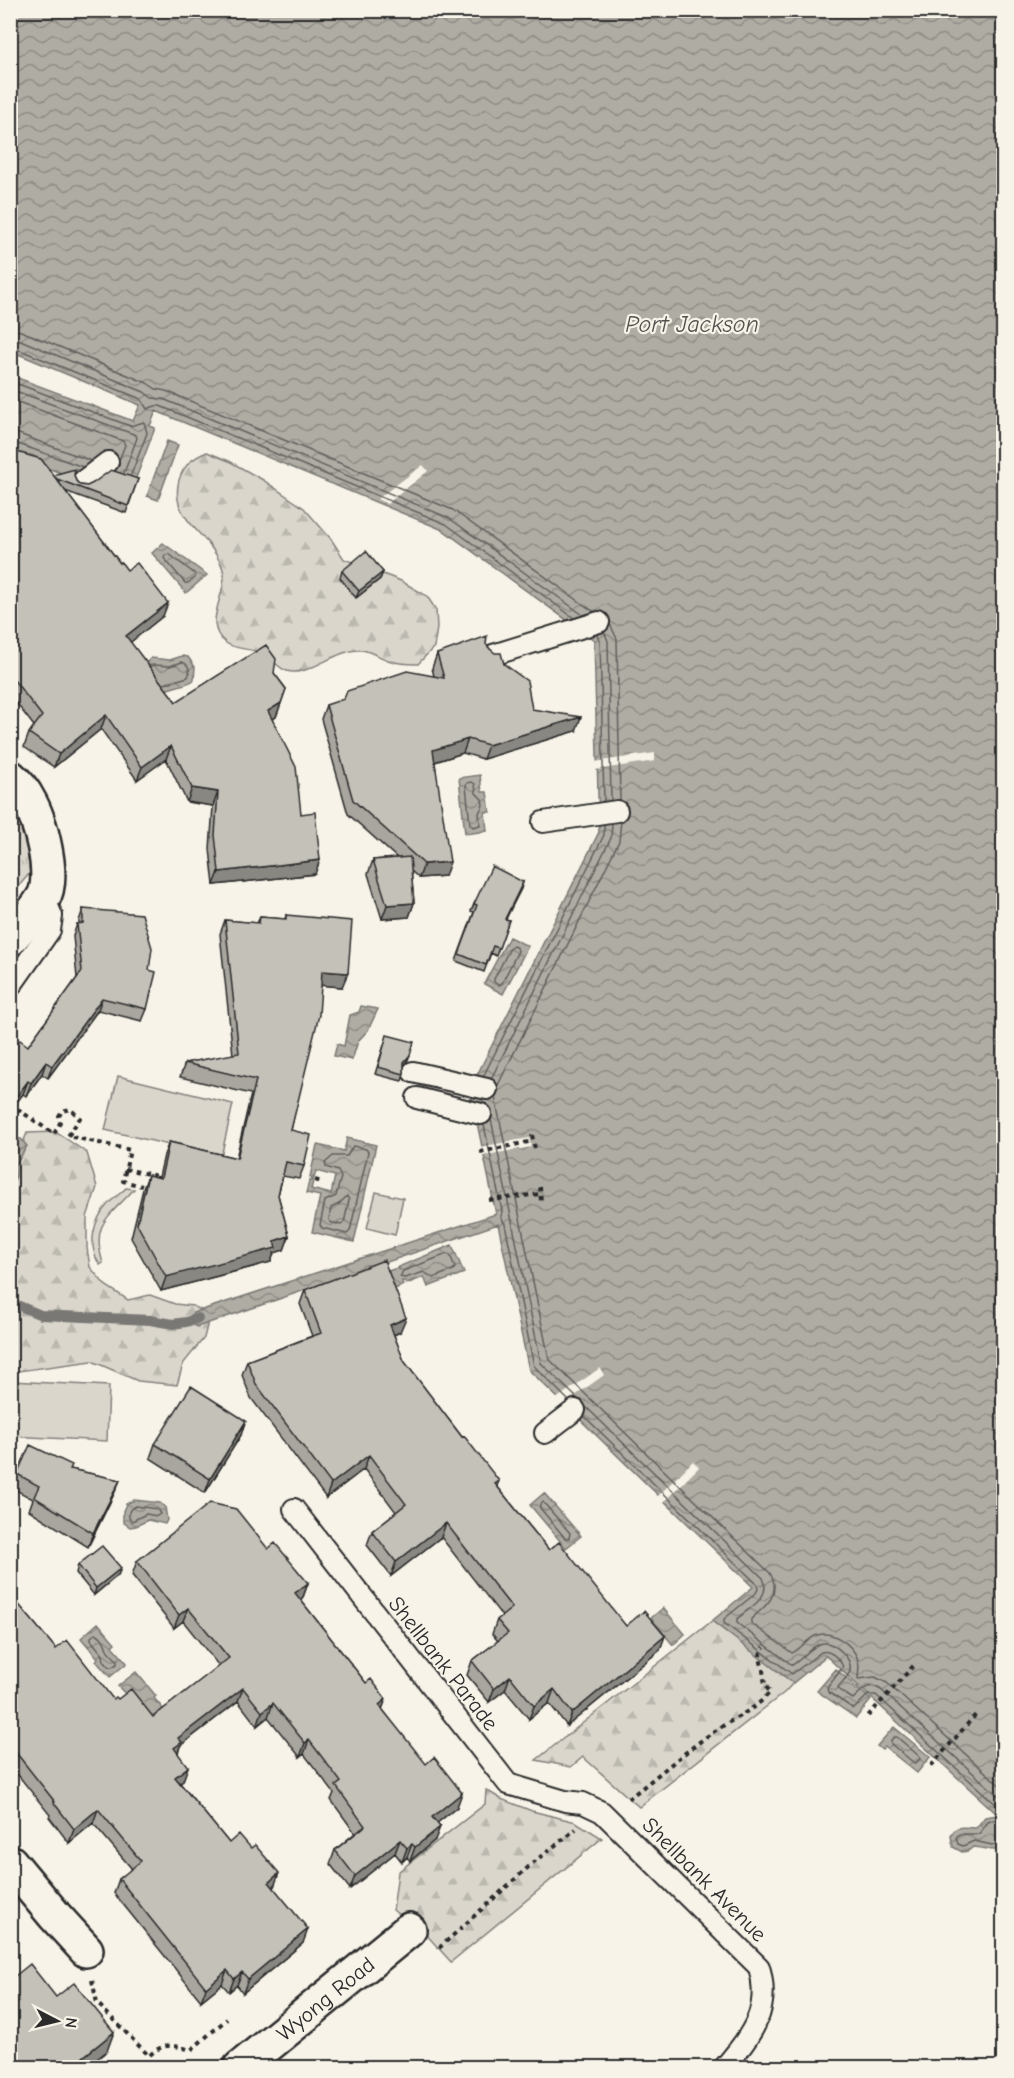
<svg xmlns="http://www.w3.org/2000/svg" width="1014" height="2078" viewBox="0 0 1014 2078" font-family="'Comic Neue',sans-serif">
<defs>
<pattern id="forest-firs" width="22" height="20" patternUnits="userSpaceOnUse" patternTransform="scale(1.5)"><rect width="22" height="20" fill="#dad6cc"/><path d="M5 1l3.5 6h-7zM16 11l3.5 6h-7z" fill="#bbb8af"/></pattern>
<pattern id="park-tufts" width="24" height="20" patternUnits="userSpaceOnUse" patternTransform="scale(1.5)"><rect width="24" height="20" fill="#dad6cc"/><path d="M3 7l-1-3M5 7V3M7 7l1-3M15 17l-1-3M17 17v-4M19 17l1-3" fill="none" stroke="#bbb8af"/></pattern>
<pattern id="water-waves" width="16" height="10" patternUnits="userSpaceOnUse" patternTransform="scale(1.5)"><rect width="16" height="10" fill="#afaca4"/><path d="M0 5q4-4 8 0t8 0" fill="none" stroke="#8f8c86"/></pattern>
</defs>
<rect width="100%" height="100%" fill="#f7f3e8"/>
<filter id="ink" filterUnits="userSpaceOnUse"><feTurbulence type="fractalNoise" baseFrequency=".0167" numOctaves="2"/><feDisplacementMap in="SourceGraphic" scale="12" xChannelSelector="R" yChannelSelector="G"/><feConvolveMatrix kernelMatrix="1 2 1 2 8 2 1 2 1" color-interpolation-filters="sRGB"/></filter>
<g filter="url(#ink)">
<path fill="#dad6cc" stroke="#82807c" stroke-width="1.5" d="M 118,1076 L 233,1104 L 221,1157 L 105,1130 Z
M 126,1188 L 134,1189 C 111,1216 90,1222 103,1263 L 100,1265 C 87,1247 93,1220 108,1204 C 114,1198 120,1194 126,1188 Z
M 376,1192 L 403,1198 L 395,1235 L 367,1228 Z
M 10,1381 L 109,1386 L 107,1441 L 11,1436 Z"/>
<path fill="url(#forest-firs)" stroke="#82807c" stroke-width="1.5" d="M 207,452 L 229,461 L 263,480 L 304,508 L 331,539 L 344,559 L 401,581 L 427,596 L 436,610 L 437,628 L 434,647 L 418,664 C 409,664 399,664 391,661 C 381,658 371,651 361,650 C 335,649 307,678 287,671 C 277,668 271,656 261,653 C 250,648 236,650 226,643 C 202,625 225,598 224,575 C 224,571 222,566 220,562 C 207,531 169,519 179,480 C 184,464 193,458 207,452 Z
M 56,1132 L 87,1153 L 97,1187 L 87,1217 L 87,1248 L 90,1267 L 105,1285 L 128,1300 L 150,1295 L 175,1304 L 193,1306 L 205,1312 L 209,1318 L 204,1338 L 183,1364 L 177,1385 L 138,1381 L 92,1361 L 11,1372 L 11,1172 L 27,1133 Z
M 712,1621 L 793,1683 L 785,1692 L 639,1807 L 583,1757 L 571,1767 L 536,1760 Z
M 486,1790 L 501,1799 L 532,1811 L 576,1822 L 602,1838 L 451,1962 L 424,1932 L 413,1926 L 393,1910 L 398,1872 L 485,1804 Z"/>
<path fill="url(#park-tufts)" stroke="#82807c" stroke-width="1.5" d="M 10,805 L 23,823 L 30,873 L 11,895 Z"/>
<path fill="url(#water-waves)" stroke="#7a7874" stroke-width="1.5" fill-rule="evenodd" d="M 11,11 L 1003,11 L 1003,1848 C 993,1853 984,1847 973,1847 L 968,1851 L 962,1852 L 953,1847 L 951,1836 C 956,1823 965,1828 976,1828 L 985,1817 L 998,1815 L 826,1656 L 793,1683 L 712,1621 L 753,1587 L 529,1370 L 498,1224 L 197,1327 L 186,1322 L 193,1313 L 496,1214 L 470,1089 L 599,832 L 594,640 L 443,530 L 156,411 L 150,426 L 155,428 L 128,499 L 11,454 L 10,375 L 133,421 L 140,405 L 11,351 Z
M 167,441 L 178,445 L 158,500 L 147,496 Z
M 163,543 L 207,575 L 186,593 L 152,553 Z
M 182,656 L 188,657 L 195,667 L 194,680 C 185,686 173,686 163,691 L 145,664 L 151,658 L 170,660 Z
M 480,775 L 482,792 L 487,792 L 490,812 L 485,812 L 487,831 L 465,834 L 459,778 Z
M 509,937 L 528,946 L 503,994 L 484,984 Z
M 361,1006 L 378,1009 L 368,1030 L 358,1041 L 352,1060 L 334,1056 L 337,1044 L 344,1046 L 350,1015 L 359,1012 Z
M 11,1138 L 21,1139 L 27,1146 L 17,1163 L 16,1177 L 11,1184 Z
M 347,1138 L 376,1145 L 354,1242 L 312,1232 L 320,1196 L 306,1193 L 309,1181 L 311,1181 L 312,1179 L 310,1177 L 317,1145 L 344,1151 ZM 316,1171 L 335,1176 L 331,1194 L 311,1189 Z
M 452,1245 L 464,1273 L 428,1287 L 424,1277 L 406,1284 L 405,1281 L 402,1281 L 403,1285 L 395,1289 L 388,1271 L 397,1268 L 400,1270 L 398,1267 Z
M 544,1493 L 581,1536 L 566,1548 L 530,1505 Z
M 134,1500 L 160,1503 L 165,1507 L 167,1520 L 165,1524 L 148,1520 L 136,1526 L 130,1527 L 123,1522 L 123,1511 L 126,1504 Z
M 663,1608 L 685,1634 L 673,1645 L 651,1618 Z
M 98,1623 L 115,1643 L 112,1646 L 127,1663 L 110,1677 L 96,1661 L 98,1658 L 81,1638 Z
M 836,1669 L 871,1700 L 856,1718 L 817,1691 Z
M 136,1672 L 156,1696 L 154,1698 L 164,1710 L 150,1721 L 118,1686 Z
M 894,1727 L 930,1757 L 917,1773 L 885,1747 L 882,1750 L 877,1746 Z"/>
<path fill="#f7f3e8" d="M 423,465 L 428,471 L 387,504 L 377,499 Z
M 655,753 L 655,761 L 595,770 L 594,762 Z
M 529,1138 L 531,1147 L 481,1156 L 479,1147 Z
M 600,1368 L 604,1375 L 561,1406 L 560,1405 L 556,1399 Z
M 693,1461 L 699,1467 L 662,1504 L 656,1498 Z"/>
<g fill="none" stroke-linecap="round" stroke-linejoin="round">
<path stroke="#605f5b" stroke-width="1.5" d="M 10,329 L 21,331 L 147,383 L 156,389 L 166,391 L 453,510 L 594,612
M 10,338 L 18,339 L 144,392 L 152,398 L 163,399 L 449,518 L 583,615
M 10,346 L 141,399 L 147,409 L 155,406 L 160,406 L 446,524 L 574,618
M 10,381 L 130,426 L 144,422 L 147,433 L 131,475
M 10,389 L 136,435 L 137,438 L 124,473
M 10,399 L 123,441 L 125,445 L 119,460
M 10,432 L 19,434 L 91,461
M 10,441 L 83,467
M 169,554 L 195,574 L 195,578 L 188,583 L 185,583 L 164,558 L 165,555 Z
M 610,624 L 617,639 L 620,800
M 604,631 L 608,641 L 611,800
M 597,635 L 600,641 L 604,802
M 150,666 L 154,665 L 170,666 L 182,662 C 189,664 191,671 188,677 L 164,684
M 472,782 L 475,784 L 476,793 L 482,799 L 483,805 L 479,813 L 480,825 L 473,827 L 470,824 L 466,786 L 467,783 Z
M 513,946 L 517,948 L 518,951 L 502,983 L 498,985 L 494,982 L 494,979 L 510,948 Z
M 483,1077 L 604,835 L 604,824
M 491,1079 L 611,838 L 612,823
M 498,1085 L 619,841 L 621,821
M 495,1097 L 549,1359 L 770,1573 C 782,1594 766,1606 751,1619 L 751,1623 L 792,1653 C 800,1649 807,1640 815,1636 C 831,1629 853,1644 858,1660 C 860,1666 858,1673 858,1679 L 875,1677 L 887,1683 L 1004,1789
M 491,1119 L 541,1363 L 578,1399
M 484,1125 L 502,1211 L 501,1218 L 505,1224 L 534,1366 L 569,1401
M 353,1146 L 366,1149 L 368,1152 L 350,1231 L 347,1234 L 322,1228 L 320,1225 L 325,1201 L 336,1196 L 341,1177 L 338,1171 L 326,1167 L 325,1163 L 333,1156 L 347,1156 Z
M 347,1196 L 349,1200 L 344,1223 L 341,1225 L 330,1222 L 329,1219 L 331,1208 L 339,1204 Z
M 447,1254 L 450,1255 L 455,1267 L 453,1270 L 433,1278 L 424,1272 L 405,1278 L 400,1277 L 403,1271 Z
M 585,1406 L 763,1578 C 772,1597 749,1608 737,1619 L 737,1623 L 792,1665 C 802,1660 811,1645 823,1643 C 835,1642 853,1659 850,1671 C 848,1677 842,1682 838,1687 L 839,1690 L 853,1699 C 862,1691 867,1682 880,1689 L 1004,1801
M 584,1416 L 757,1584 L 758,1589 L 756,1593 L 724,1619 L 724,1623 L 792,1674 L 821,1652 C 830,1649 840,1659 843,1667 L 827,1688 L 828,1692 L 854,1709 L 868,1695 L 876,1695 L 1001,1809 L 1002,1814 L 1000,1818 L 988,1822 L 979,1834 L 959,1834 L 956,1838 L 958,1844 L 963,1846 L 974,1841 L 992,1845 L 1004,1843
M 543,1502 L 570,1533 L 569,1538 L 565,1538 L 540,1508 L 540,1504 Z
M 136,1506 L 157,1509 L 160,1514 L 157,1516 L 146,1514 L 132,1521 L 129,1518 C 128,1511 130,1508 136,1506 Z
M 96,1633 C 103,1637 104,1641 107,1649 C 109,1653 114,1657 117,1660 L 117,1664 L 112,1667 L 109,1667 L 104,1661 L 103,1655 L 91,1640 L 91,1637 Z
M 894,1737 L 897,1737 L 919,1756 L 920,1759 L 917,1762 L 914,1763 L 891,1744 L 891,1740 Z"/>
<path stroke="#7a7874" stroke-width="10" d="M 10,1302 L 41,1315 L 150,1320 L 173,1324 L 186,1322 L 198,1318"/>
<defs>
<path id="service" d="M 83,481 L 108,462
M 493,655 L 599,622
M 543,822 L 617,811
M 10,987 L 50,930 L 52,916 L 44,897
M 413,1072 L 487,1089
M 417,1098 L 481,1114
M 545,1433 L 575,1410
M 294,1509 L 508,1784 L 565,1801 L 583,1803 L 602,1812 L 759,1967 C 772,2011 750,2036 724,2068"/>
<g id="minor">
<path d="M 10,777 C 17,783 24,791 28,799 C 40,819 56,877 43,898 C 34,913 21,926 10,939"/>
<path d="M 10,1862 L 55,1916 L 86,1950"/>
<path id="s1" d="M 240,2068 L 409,1930"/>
</g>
</defs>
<use href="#service" stroke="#2b2b2b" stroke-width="24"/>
<use href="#minor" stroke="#2b2b2b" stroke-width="38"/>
<path stroke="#2b2b2b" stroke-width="4" stroke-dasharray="4.5 4.5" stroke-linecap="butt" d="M 10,1104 L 54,1134 L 60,1123 L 59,1116 L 62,1111 L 70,1109 L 80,1118 L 68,1136 L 130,1150 L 123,1181 L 142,1186
M 532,1135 L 535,1149
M 480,1152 L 533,1141
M 125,1169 L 153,1175 L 152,1179
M 315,1180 L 321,1182
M 540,1187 L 541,1202
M 489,1200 L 540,1194
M 868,1716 L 915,1664
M 931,1766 L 978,1712
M 628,1799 C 655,1778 681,1755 709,1735 C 728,1721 756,1710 770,1692 C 764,1685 764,1679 763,1670 C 761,1659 757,1657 764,1647
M 439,1948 L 535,1861 L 576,1829
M 92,1980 L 97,2003 L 149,2056 C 163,2042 173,2045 191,2050 L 227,2019"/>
<use href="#service" stroke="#f7f3e8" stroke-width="20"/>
<use href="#minor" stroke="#f7f3e8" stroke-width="33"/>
</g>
<path fill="#a9a69f" stroke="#2b2b2b" stroke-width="1.5" d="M 10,450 L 53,475 L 74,475 L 76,481 L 80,485 L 87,486 L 138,479 L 126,513 L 65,491 L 120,563 L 163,616 L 130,642 L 176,702 L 274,673 L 286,689 L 276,717 L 272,719 L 301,814 L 315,874 L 214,885 L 210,849 L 213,806 L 187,802 L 166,759 L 137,780 L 101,729 L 54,767 L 24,747 L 29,733 L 34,726 L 10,695 Z
M 342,571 L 383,572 L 380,579 L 356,598 L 340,578 Z
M 486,644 L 490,649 L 504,664 L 532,709 L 576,731 L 483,759 L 463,753 L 435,762 L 445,876 L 419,878 L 411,871 L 414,903 L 409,917 L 382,919 L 368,874 L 373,860 L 397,858 L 348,814 L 321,719 L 326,705 L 434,676 L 432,668 L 437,654 Z
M 523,882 L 506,919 L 509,920 L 496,956 L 491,953 L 484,972 L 456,961 L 474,912 L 471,911 L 474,904 Z
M 83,909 L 149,970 L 147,1009 L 142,1021 L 98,1010 L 48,1078 L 42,1074 L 26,1096 L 23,1094 L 10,1111 L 10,1041 L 16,1045 L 28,1046 L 77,978 L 73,936 L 77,924 L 79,924 L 79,921 Z
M 286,915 L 342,987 L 321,985 L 291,1130 L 304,1166 L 299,1179 L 283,1176 L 278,1195 L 289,1236 L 284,1250 L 274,1253 L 271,1262 L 161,1291 L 131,1238 L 143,1189 L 148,1175 L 159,1177 L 164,1155 L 169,1142 L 236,1158 L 251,1094 L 180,1077 L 185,1063 L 233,1055 L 220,934 L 225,920 L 257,923 L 260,917 L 285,919 Z
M 385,1042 L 407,1062 L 404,1066 L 404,1074 L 402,1081 L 375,1074 Z
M 305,1290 L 400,1332 L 394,1335 L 404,1361 L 462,1437 L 499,1481 L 497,1486 L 549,1550 L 626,1626 L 660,1650 L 567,1726 L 549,1703 L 529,1719 L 505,1690 L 489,1702 L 467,1675 L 472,1661 L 498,1641 L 492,1634 L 497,1620 L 502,1616 L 441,1537 L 391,1576 L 367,1545 L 372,1531 L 396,1512 L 364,1469 L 326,1498 L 251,1398 L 242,1375 L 247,1361 L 312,1336 L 300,1304 Z
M 241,1435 L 205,1493 L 150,1458 L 155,1444 Z
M 70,1469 L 120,1480 L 114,1494 L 88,1547 L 29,1510 L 33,1499 L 12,1488 L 17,1474 Z
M 268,1549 L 308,1583 L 303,1597 L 300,1599 L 366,1683 L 386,1699 L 382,1709 L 457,1807 L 437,1823 L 435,1840 L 410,1861 L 407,1857 L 402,1862 L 395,1853 L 350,1889 L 330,1864 L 335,1850 L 355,1833 L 331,1800 L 334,1793 L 304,1754 L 300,1757 L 268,1717 L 257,1726 L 238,1701 L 180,1746 L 178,1753 L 183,1781 L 180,1783 L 229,1843 L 274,1887 L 273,1888 L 303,1943 L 243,1993 L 237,1985 L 229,1992 L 222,1984 L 201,2001 L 114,1893 L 119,1879 L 132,1869 L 93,1823 L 69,1843 L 49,1817 L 50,1815 L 10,1765 L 10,1594 L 56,1649 L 113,1699 L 118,1699 L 153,1717 L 219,1666 L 183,1621 L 174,1628 L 132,1575 L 137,1561 Z
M 78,1565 L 121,1568 L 118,1575 L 94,1595 L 76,1573 Z"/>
<path fill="#898782" stroke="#2b2b2b" stroke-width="1.5" d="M 383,572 L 380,579 L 356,598 L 359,591 Z
M 168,603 L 163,616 L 121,650 L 126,636 Z
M 281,703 L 276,717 L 263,724 L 268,711 Z
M 106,715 L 101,729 L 54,767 L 59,754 Z
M 581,717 L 576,731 L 483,759 L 488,745 Z
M 468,739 L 463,753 L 428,764 L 433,750 Z
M 171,746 L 166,759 L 137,780 L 142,767 Z
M 192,788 L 218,792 L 213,806 L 187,802 Z
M 320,860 L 315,874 L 214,885 L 219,872 Z
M 450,862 L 445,876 L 419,878 L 424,864 Z
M 523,882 L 521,889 L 502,926 L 505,919 Z
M 414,903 L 409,917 L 382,919 L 387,905 Z
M 322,971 L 348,973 L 342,987 L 317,985 Z
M 102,998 L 98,1010 L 48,1078 L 52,1066 Z
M 410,1055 L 407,1062 L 402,1069 L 404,1062 Z
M 46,1062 L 42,1074 L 26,1096 L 31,1083 Z
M 28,1081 L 23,1094 L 10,1111 L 10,1105 Z
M 289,1236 L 284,1250 L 274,1253 L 271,1262 L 161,1291 L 166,1277 Z
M 406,1318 L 400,1332 L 385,1339 L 390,1325 Z
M 246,1421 L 241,1435 L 205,1493 L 210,1479 Z
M 369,1455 L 364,1469 L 326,1498 L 331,1484 Z
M 120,1480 L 114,1494 L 88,1547 L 93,1533 Z
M 446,1523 L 441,1537 L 391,1576 L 396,1562 Z
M 121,1568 L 118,1575 L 94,1595 L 96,1588 Z
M 308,1583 L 303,1597 L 290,1607 L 295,1593 Z
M 188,1608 L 183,1621 L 174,1628 L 179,1615 Z
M 665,1636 L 660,1650 L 567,1726 L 572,1713 Z
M 510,1676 L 505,1690 L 489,1702 L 494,1689 Z
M 243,1688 L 238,1701 L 180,1746 L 177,1756 L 169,1762 L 178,1738 Z
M 554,1689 L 549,1703 L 529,1719 L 534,1706 Z
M 386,1699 L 381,1712 L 379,1705 Z
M 273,1703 L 268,1717 L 257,1726 L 262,1712 Z
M 309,1740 L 304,1754 L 300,1757 L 305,1743 Z
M 188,1767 L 183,1781 L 170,1791 L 175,1777 Z
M 462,1793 L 457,1807 L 427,1831 L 432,1817 Z
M 98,1809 L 93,1823 L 69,1843 L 74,1829 Z
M 440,1827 L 435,1840 L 410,1861 L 415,1847 Z
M 400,1840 L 395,1853 L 350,1889 L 355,1876 Z
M 412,1844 L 407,1857 L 402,1862 L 407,1848 Z
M 279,1873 L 274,1887 L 264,1896 L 269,1882 Z
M 308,1929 L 303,1943 L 243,1993 L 248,1979 Z
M 227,1970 L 222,1984 L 201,2001 L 206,1988 Z
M 242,1972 L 237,1985 L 229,1992 L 234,1979 Z
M 114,2032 L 107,2051 L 87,2067 L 78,2067 L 82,2058 Z"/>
<path fill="#c4c1b9" stroke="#2b2b2b" stroke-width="1.5" d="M 10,450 L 41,459 L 120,563 L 121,562 L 127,570 L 137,563 L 168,603 L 126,636 L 176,702 L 266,645 L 276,659 L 274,673 L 286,689 L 281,703 L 268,711 L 296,767 L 301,814 L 315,812 L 320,860 L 219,872 L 215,835 L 218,792 L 192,788 L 171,746 L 142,767 L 106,715 L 59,754 L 29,733 L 42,716 L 10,675 Z
M 75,469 L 74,475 L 76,481 L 80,485 L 87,486 L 93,483 L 111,470 L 138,479 L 128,506 L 57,479 L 53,475 Z
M 366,551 L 383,572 L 359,591 L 342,571 Z
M 487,636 L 486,644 L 490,649 L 495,653 L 501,653 L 504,664 L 527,681 L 532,709 L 581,717 L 488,745 L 468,739 L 433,750 L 450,862 L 424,864 L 353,800 L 326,705 L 344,699 L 347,691 L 407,671 L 444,678 L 437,654 Z
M 410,857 L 414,903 L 387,905 L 373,860 Z
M 492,866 L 523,882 L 505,919 L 509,920 L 499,948 L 493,946 L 486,965 L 459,954 L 477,905 L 474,904 Z
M 83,909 L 142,914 L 152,948 L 149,970 L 156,972 L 147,1009 L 102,998 L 52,1066 L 46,1062 L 31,1083 L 28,1081 L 10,1105 L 10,1041 L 16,1045 L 20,1040 L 28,1046 L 82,971 L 77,924 L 83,923 Z
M 286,915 L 352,921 L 348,973 L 322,971 L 319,1015 L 291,1130 L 311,1135 L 304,1166 L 286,1162 L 278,1195 L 289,1236 L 274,1241 L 276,1248 L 166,1277 L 137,1224 L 148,1175 L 161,1178 L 169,1142 L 237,1158 L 256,1080 L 185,1063 L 239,1053 L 225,920 L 259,923 L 260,917 L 286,919 Z
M 387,1035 L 414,1042 L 410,1055 L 404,1062 L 404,1074 L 378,1067 Z
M 384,1260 L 406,1318 L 390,1325 L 404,1361 L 462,1437 L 464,1436 L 499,1481 L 495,1484 L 549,1550 L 559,1542 L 626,1626 L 644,1611 L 665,1636 L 572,1713 L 554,1689 L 534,1706 L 510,1676 L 494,1689 L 472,1661 L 508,1633 L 497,1620 L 512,1608 L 446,1523 L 396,1562 L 372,1531 L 406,1504 L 369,1455 L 331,1484 L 256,1384 L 247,1361 L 321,1333 L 305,1290 Z
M 191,1386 L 246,1421 L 210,1479 L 155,1444 Z
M 30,1445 L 72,1465 L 70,1469 L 120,1480 L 93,1533 L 34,1497 L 39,1486 L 17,1474 Z
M 210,1503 L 236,1509 L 268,1549 L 275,1543 L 308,1583 L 295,1593 L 366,1683 L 371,1679 L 386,1699 L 379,1705 L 426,1764 L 434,1757 L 462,1793 L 432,1817 L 440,1827 L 415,1847 L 412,1844 L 407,1848 L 400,1840 L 355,1876 L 335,1850 L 365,1826 L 336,1786 L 341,1782 L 309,1740 L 305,1743 L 273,1703 L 262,1712 L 243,1688 L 178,1738 L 182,1742 L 174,1748 L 188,1767 L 175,1777 L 229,1843 L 239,1834 L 251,1848 L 255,1845 L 279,1873 L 269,1882 L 308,1929 L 248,1979 L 242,1972 L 234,1979 L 227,1970 L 206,1988 L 119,1879 L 141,1861 L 98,1809 L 74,1829 L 54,1803 L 55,1802 L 10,1745 L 10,1594 L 56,1649 L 67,1640 L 113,1699 L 116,1697 L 118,1699 L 131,1689 L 153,1717 L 229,1658 L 188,1608 L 179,1615 L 137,1561 Z
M 102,1546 L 121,1568 L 96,1588 L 78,1565 Z
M 30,1964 L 56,1997 L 74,1983 L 114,2032 L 82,2058 L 86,2064 L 82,2067 L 10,2067 L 10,1980 Z"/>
</g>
<g text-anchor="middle" stroke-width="4.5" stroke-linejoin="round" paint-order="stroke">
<g font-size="22" fill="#2b2b2b" stroke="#f7f3e8">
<text transform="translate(444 1663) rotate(52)" y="8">Shellbank Parade</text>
<text transform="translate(705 1879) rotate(45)" y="8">Shellbank Avenue</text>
<text dy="8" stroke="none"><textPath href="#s1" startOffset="110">Wyong Road</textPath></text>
</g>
<g font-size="24" font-style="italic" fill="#53524f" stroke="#f7f3e8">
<text x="692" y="332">Port Jackson</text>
</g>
</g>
<rect width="1014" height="2078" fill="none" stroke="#f7f3e8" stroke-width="36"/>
<rect x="18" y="18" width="978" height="2042" fill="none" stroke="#2b2b2b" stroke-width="2" filter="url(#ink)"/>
<g transform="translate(57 2021) rotate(97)" stroke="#f7f3e8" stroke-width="4.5" paint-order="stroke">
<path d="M0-4.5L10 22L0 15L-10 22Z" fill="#2b2b2b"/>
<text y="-9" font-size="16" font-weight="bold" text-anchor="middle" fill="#2b2b2b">N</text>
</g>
</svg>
